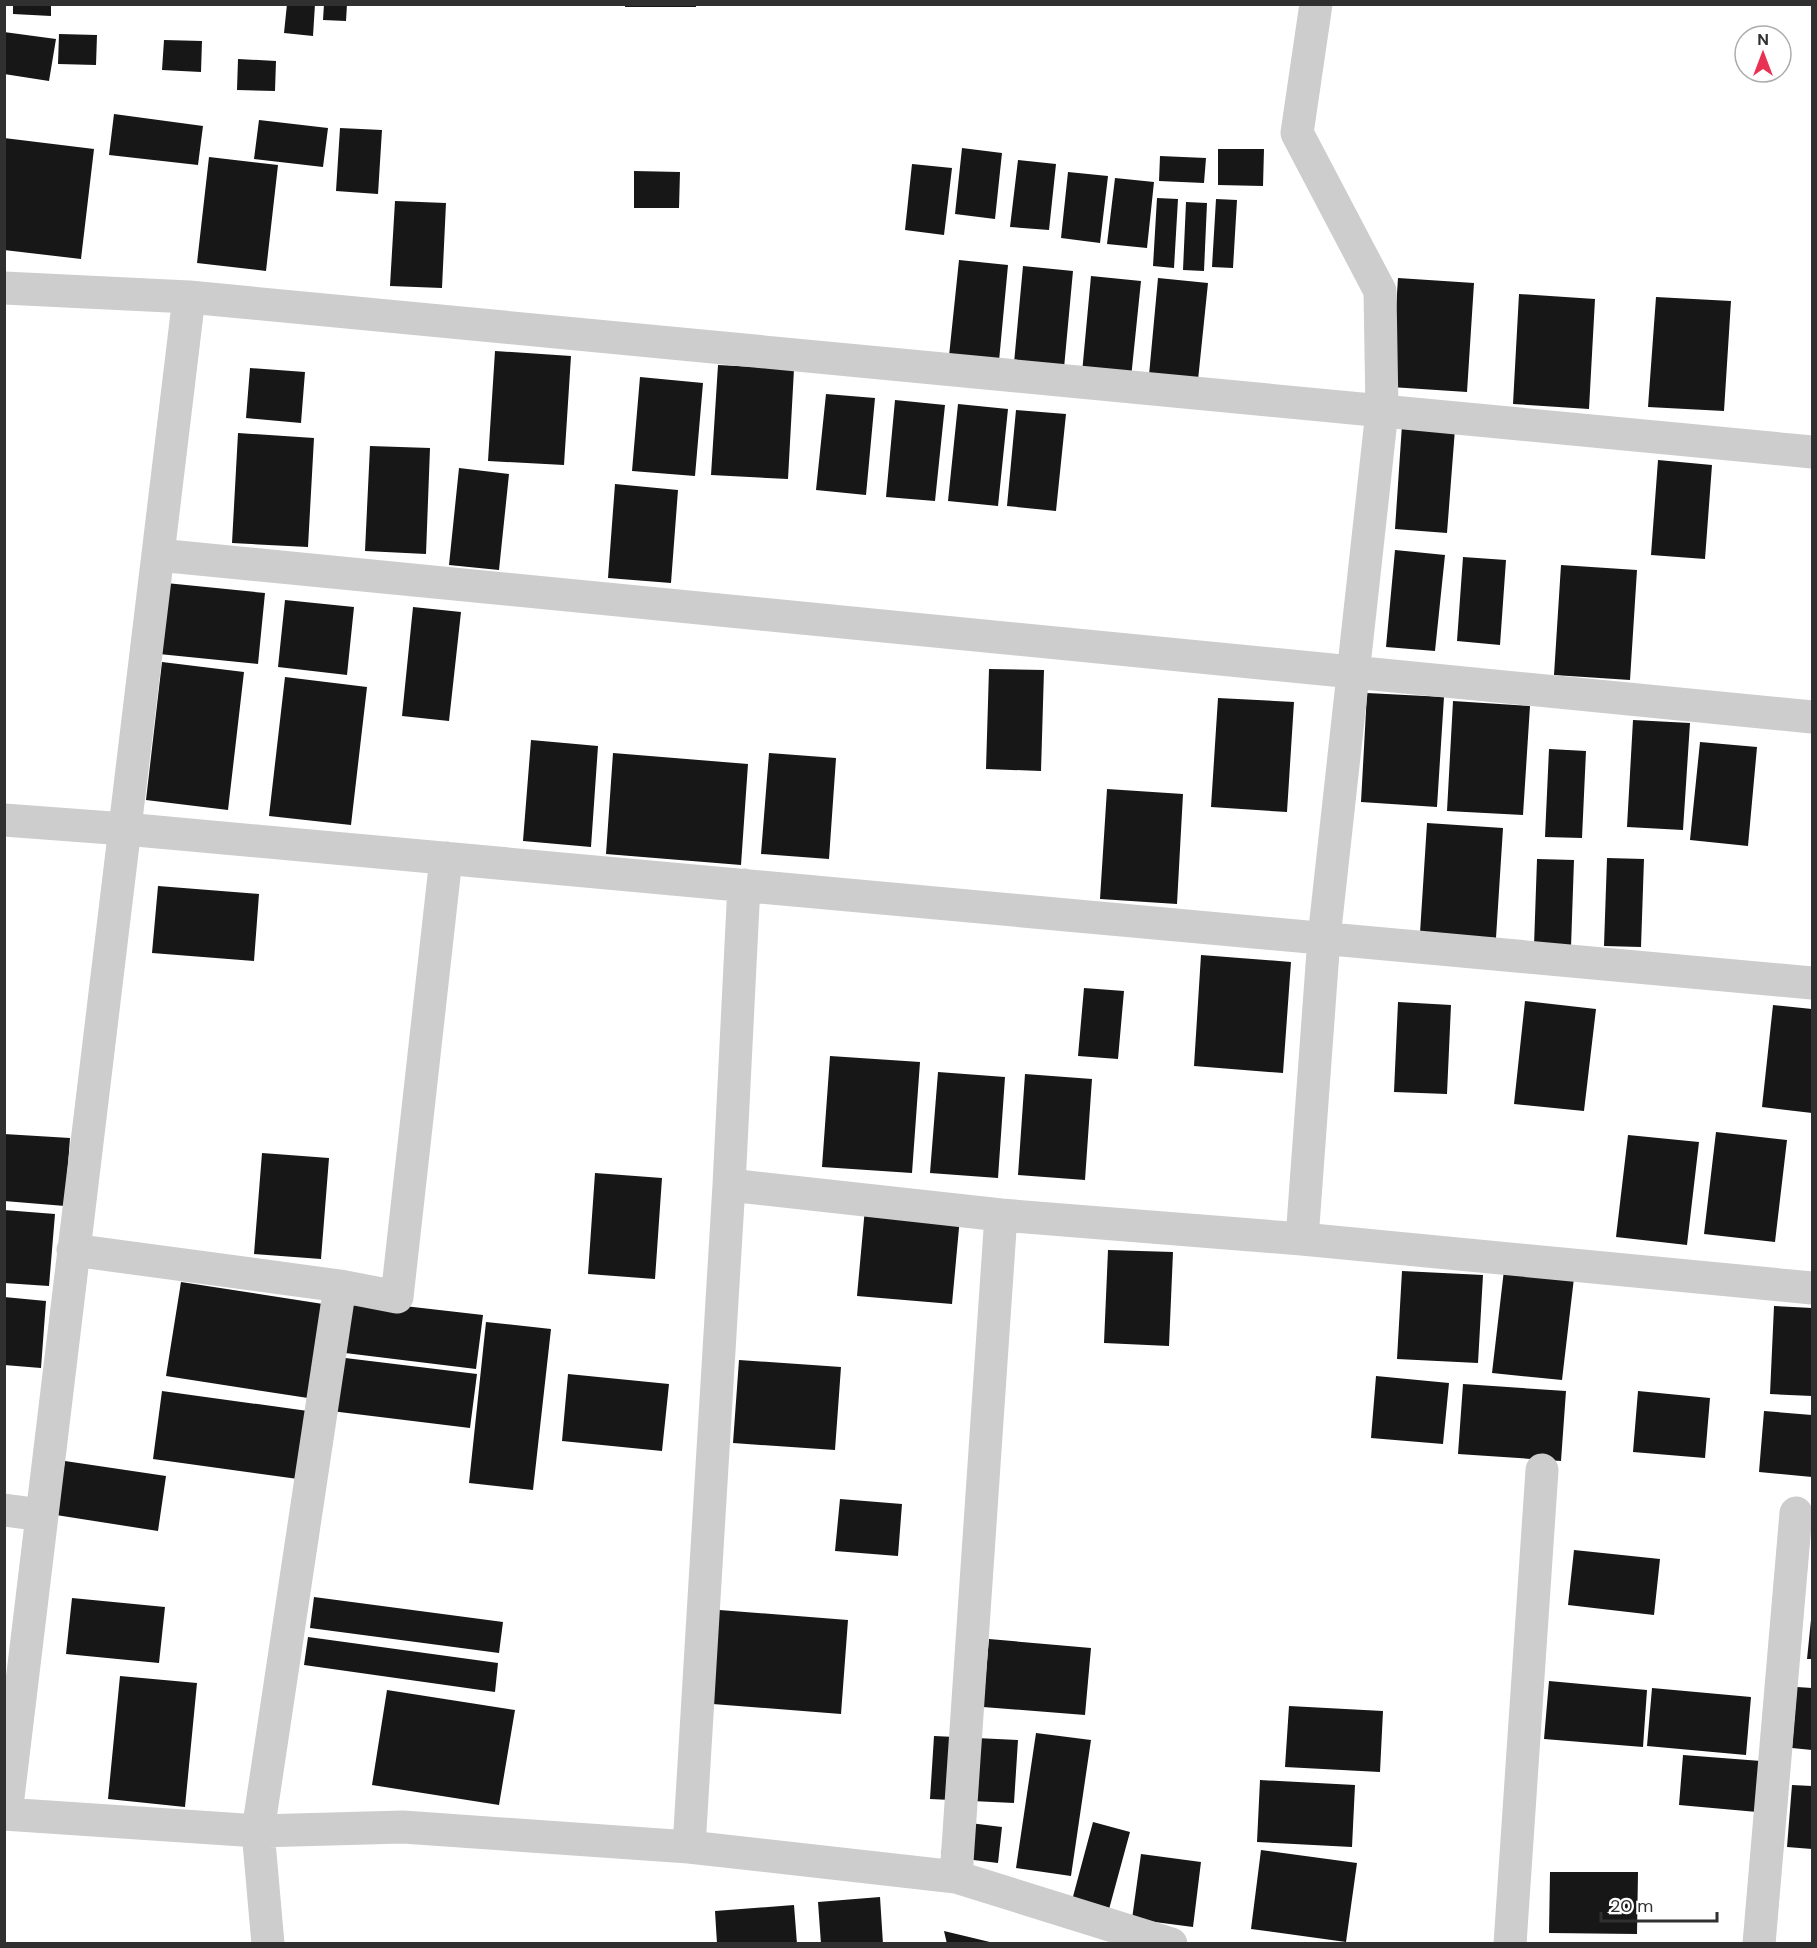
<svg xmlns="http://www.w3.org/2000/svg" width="1817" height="1948" viewBox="0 0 1817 1948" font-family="'DM Sans',sans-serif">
<rect width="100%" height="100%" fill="#fff"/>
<path fill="#171717" d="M 13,4 L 51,4 L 51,16 L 13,14 Z
M 287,4 L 315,4 L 313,36 L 284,33 Z
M 324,4 L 347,4 L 346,21 L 323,20 Z
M 625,4 L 696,4 L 696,7 L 625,7 Z
M 4,32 L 56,39 L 49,81 L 4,74 Z
M 59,34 L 97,35 L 96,65 L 58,64 Z
M 164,40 L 202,41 L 201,72 L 162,70 Z
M 238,59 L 276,61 L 275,91 L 237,90 Z
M 114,114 L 203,126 L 198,165 L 109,155 Z
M 259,120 L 328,128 L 323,167 L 254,159 Z
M 340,128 L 382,130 L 378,194 L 336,191 Z
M 4,138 L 94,149 L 81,259 L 4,250 Z
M 962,148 L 1002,153 L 995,219 L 955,214 Z
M 1218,149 L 1264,149 L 1263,186 L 1218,185 Z
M 1160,156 L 1206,158 L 1204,183 L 1159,181 Z
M 209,157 L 278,165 L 266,271 L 197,263 Z
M 1018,160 L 1056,164 L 1049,230 L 1010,227 Z
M 912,164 L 952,168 L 944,235 L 905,230 Z
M 634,171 L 680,172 L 679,208 L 634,208 Z
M 1068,172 L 1108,176 L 1100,243 L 1061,238 Z
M 1115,178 L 1154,182 L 1147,248 L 1107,244 Z
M 1157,198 L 1178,199 L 1174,268 L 1153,266 Z
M 1216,199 L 1237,200 L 1233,268 L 1212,267 Z
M 395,201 L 446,203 L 442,288 L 390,286 Z
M 1186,202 L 1207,203 L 1204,271 L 1183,270 Z
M 959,260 L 1008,265 L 999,361 L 949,356 Z
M 1023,266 L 1073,271 L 1064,368 L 1014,363 Z
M 1091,276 L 1141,281 L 1131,378 L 1082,373 Z
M 1158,278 L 1208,283 L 1198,380 L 1149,375 Z
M 1398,278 L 1474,283 L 1467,392 L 1391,387 Z
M 1519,294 L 1595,299 L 1589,409 L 1513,404 Z
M 1656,297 L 1731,301 L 1724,411 L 1648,407 Z
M 495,351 L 571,356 L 564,465 L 488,461 Z
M 718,365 L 794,369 L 788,479 L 711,475 Z
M 250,368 L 305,372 L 301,423 L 246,418 Z
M 640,377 L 703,383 L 695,476 L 632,471 Z
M 826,394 L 875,398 L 866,495 L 816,490 Z
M 895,400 L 945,405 L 935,501 L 886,497 Z
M 958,404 L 1008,409 L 998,506 L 948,501 Z
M 1016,410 L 1066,414 L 1056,511 L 1007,506 Z
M 1402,425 L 1455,429 L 1447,533 L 1395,529 Z
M 238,433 L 314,438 L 308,547 L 232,543 Z
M 370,446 L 430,448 L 426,554 L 365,551 Z
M 1658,460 L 1712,465 L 1705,559 L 1651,555 Z
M 459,468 L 509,474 L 499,570 L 449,565 Z
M 615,484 L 678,490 L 671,583 L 608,578 Z
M 1395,550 L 1445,555 L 1435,651 L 1386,647 Z
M 1463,557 L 1506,560 L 1500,645 L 1457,641 Z
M 1561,565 L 1637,570 L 1630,680 L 1554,675 Z
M 166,583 L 265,593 L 258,664 L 159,654 Z
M 285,600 L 354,607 L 347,675 L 278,667 Z
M 413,607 L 461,612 L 449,721 L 402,716 Z
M 162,662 L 244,672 L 228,810 L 146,800 Z
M 989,669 L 1044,670 L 1041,771 L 986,769 Z
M 285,677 L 367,687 L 351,825 L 269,816 Z
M 1367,693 L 1444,697 L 1437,807 L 1361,802 Z
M 1218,698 L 1294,702 L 1287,812 L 1211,807 Z
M 1453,701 L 1530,706 L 1523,815 L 1447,811 Z
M 1633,720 L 1690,723 L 1683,830 L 1627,827 Z
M 531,740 L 598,746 L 591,847 L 523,841 Z
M 1700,742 L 1757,747 L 1748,846 L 1690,840 Z
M 1549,749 L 1586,751 L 1582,838 L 1545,837 Z
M 613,753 L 748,764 L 741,865 L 606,854 Z
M 769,753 L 836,758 L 829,859 L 761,854 Z
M 1107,789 L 1183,794 L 1177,904 L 1100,899 Z
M 1427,823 L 1503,828 L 1496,938 L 1420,933 Z
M 1607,858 L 1644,859 L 1641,947 L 1604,946 Z
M 1537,859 L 1574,860 L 1571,947 L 1534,946 Z
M 158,886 L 259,894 L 254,961 L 152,953 Z
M 1201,955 L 1291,962 L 1283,1073 L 1194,1066 Z
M 1084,988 L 1124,991 L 1118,1059 L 1078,1056 Z
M 1525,1001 L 1596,1009 L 1584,1111 L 1514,1104 Z
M 1398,1002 L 1451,1005 L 1447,1094 L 1394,1092 Z
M 1773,1005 L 1812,1009 L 1812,1113 L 1762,1107 Z
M 830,1056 L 920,1062 L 912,1173 L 822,1167 Z
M 938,1072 L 1005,1077 L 998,1178 L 930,1173 Z
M 1025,1074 L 1092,1079 L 1085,1180 L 1018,1175 Z
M 1716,1132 L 1787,1140 L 1775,1242 L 1704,1234 Z
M 4,1134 L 70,1138 L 65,1206 L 4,1201 Z
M 1628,1135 L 1699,1142 L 1687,1245 L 1616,1237 Z
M 262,1153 L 329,1158 L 321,1259 L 254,1254 Z
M 595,1173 L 662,1178 L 655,1279 L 588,1274 Z
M 865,1208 L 960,1217 L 952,1304 L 857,1296 Z
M 4,1210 L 55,1214 L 49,1286 L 4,1283 Z
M 1108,1250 L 1173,1252 L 1169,1346 L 1104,1343 Z
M 1504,1270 L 1574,1278 L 1562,1380 L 1492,1373 Z
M 1402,1271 L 1483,1275 L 1478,1363 L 1397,1359 Z
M 181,1282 L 323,1304 L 308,1398 L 166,1376 Z
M 4,1297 L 46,1301 L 41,1368 L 4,1365 Z
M 343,1299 L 483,1315 L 476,1369 L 337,1352 Z
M 1774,1306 L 1812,1308 L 1812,1396 L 1770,1394 Z
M 486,1322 L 551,1329 L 533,1490 L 469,1483 Z
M 337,1357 L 477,1374 L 470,1428 L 331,1411 Z
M 739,1360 L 841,1367 L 835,1450 L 733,1443 Z
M 568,1374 L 669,1384 L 662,1451 L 562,1441 Z
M 1376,1376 L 1449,1383 L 1443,1444 L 1371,1438 Z
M 1463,1384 L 1566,1391 L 1561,1461 L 1458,1454 Z
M 162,1391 L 308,1411 L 298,1479 L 153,1459 Z
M 1638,1391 L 1710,1398 L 1705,1458 L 1633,1452 Z
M 1764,1411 L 1812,1415 L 1812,1477 L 1759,1472 Z
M 65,1461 L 166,1476 L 158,1531 L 56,1515 Z
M 840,1499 L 902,1504 L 898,1556 L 835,1551 Z
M 1574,1550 L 1660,1559 L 1654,1615 L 1568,1605 Z
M 314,1597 L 503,1622 L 499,1653 L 310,1628 Z
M 72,1598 L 165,1607 L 159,1663 L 66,1654 Z
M 694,1608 L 848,1620 L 841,1714 L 687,1702 Z
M 1811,1620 L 1812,1620 L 1812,1659 L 1807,1659 Z
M 308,1637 L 498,1663 L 495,1692 L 304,1665 Z
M 989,1639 L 1091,1648 L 1085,1715 L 983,1707 Z
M 120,1676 L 197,1683 L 185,1807 L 108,1799 Z
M 1549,1681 L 1647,1690 L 1643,1747 L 1544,1739 Z
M 1797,1687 L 1812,1688 L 1812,1750 L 1792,1748 Z
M 1652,1688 L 1751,1697 L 1746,1755 L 1647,1746 Z
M 387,1690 L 515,1710 L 499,1805 L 372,1785 Z
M 1289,1706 L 1383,1711 L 1380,1772 L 1285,1767 Z
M 1036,1733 L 1091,1740 L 1071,1876 L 1016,1868 Z
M 934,1736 L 1018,1740 L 1014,1803 L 930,1799 Z
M 1683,1755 L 1761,1761 L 1757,1812 L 1679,1805 Z
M 1260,1780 L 1355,1785 L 1352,1847 L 1257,1842 Z
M 1792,1785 L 1812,1786 L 1812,1849 L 1787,1847 Z
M 946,1820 L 1002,1827 L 998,1863 L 941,1856 Z
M 1093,1822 L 1130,1832 L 1108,1913 L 1071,1904 Z
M 1261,1850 L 1357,1863 L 1346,1942 L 1251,1929 Z
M 1141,1854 L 1201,1862 L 1193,1927 L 1132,1919 Z
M 1550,1872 L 1638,1872 L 1637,1934 L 1549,1933 Z
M 880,1897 L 883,1944 L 821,1944 L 818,1902 Z
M 794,1905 L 797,1944 L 717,1944 L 715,1911 Z
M 944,1931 L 994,1943 L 994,1944 L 947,1944 Z"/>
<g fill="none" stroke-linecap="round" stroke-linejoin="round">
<path stroke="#cdcdcd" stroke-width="33" d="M 1316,4 L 1297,133 L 1380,291 L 1382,411 L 1324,938 L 1302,1239 L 1812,1288
M 4,288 L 189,297 L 6,1814
M 189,297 L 1812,452
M 158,555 L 1812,717
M 4,820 L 125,829 L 1812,983
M 729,1185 L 1001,1215 L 1302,1239
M 73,1250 L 340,1286 L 258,1831 L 403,1827 L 689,1847 L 956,1877 L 1171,1944
M 340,1286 L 397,1297 L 446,858
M 4,1510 L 42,1515
M 4,1814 L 258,1831 L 268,1944
M 689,1847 L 729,1185 L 744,885
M 956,1877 L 1001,1215
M 1510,1944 L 1542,1470
M 1759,1944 L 1796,1513"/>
</g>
<rect width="1817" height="1948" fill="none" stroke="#303030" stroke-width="12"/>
<g transform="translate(1763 54)"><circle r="28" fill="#ffffff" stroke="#acacac" stroke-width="1.5"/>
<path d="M0-4.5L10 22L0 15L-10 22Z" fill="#e73253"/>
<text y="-9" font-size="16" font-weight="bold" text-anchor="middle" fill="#303030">N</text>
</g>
<path d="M1601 1912v9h116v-9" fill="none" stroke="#303030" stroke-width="3"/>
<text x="1610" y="1912" font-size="18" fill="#303030" stroke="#ffffff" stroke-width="4.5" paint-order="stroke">20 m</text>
</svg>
